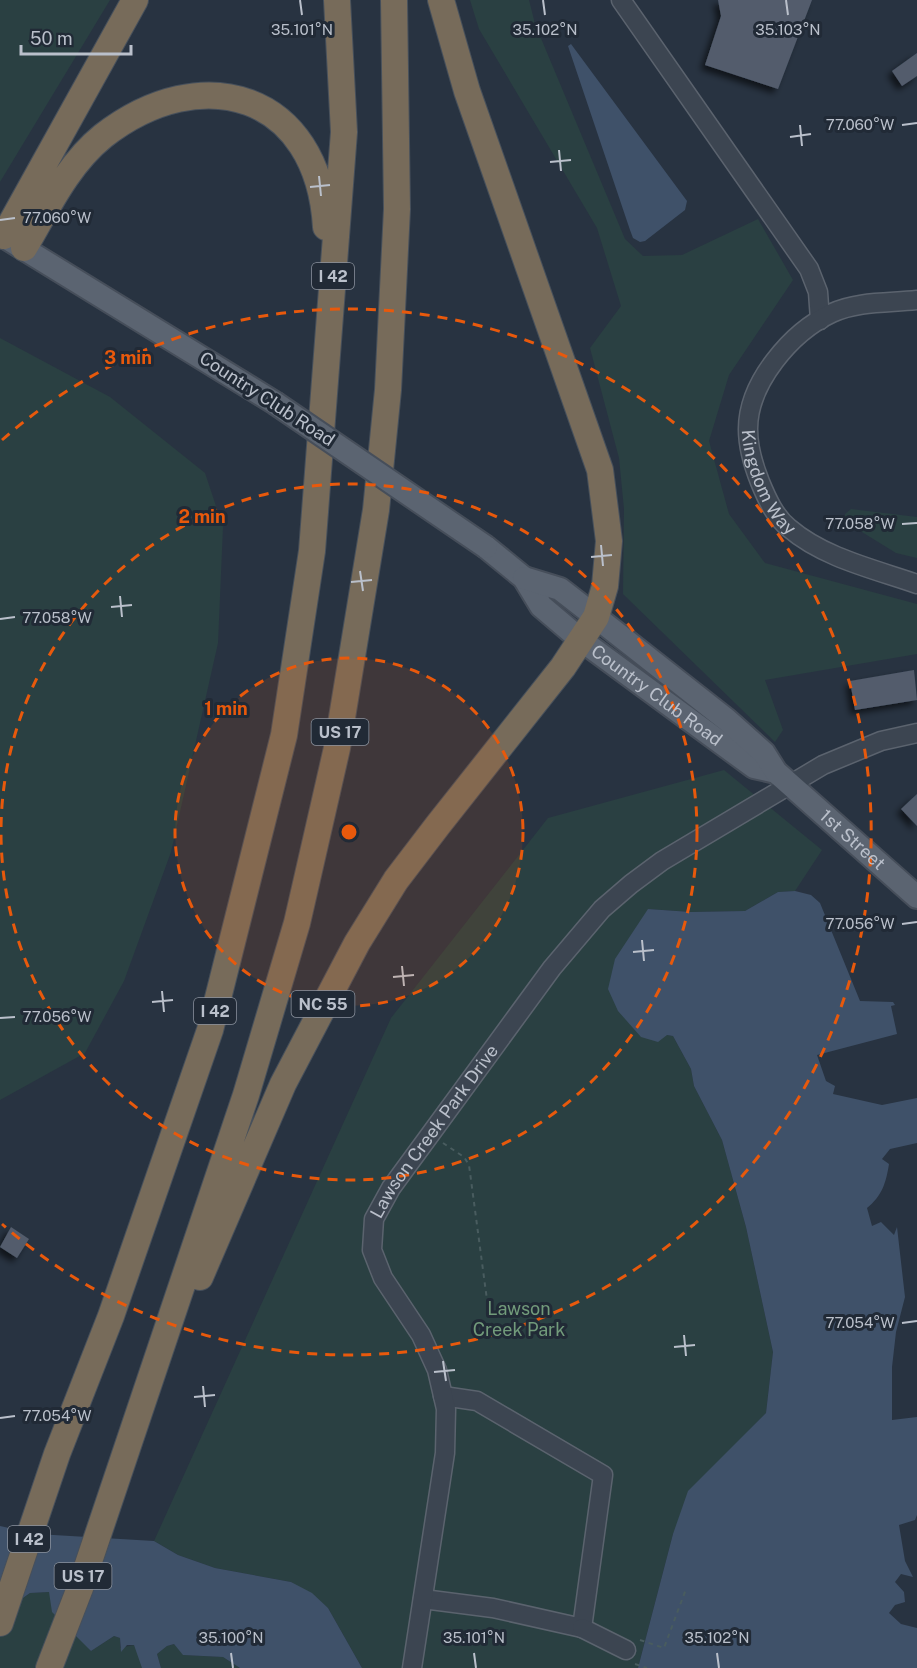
<svg xmlns="http://www.w3.org/2000/svg" width="917" height="1668" viewBox="0 0 917 1668" font-family="'Public Sans',sans-serif">
<defs>
<filter id="shadow"><feDropShadow dx="-4.5" dy="4.5" stdDeviation="3" flood-color="#0009"/></filter>
</defs>
<rect width="100%" height="100%" fill="#283341"/>
<path fill="#2a4042" d="M 0,0 L 110,0 L 0,182 Z
M 470,0 L 529,0 L 535,24 L 625,239 L 643,256 L 682,255 L 758,219 L 793,280 L 729,375 L 709,441 L 729,514 L 765,563 L 917,604 L 917,654 L 765,680 L 783,730 L 775,742 L 623,594 L 624,509 L 619,458 L 590,348 L 621,306 L 597,228 L 479,29 Z
M 0,338 L 110,397 L 205,473 L 223,527 L 218,643 L 171,852 L 124,981 L 85,1053 L 0,1100 Z
M 851,509 L 917,517 L 917,558 L 896,553 L 844,521 L 845,514 Z
M 724,770 L 822,850 L 795,891 L 778,892 L 745,911 L 691,912 L 648,909 L 667,1035 L 673,1036 L 691,1069 L 694,1086 L 722,1140 L 746,1227 L 773,1352 L 766,1413 L 731,1450 L 673,1534 L 638,1668 L 362,1668 L 328,1608 L 291,1582 L 215,1568 L 178,1555 L 154,1541 L 391,1018 L 548,818 Z
M 49,1592 L 91,1651 L 114,1636 L 120,1638 L 120,1648 L 134,1645 L 149,1668 L 0,1668 L 0,1614 L 30,1593 Z
M 174,1644 L 184,1655 L 223,1657 L 240,1668 L 161,1668 L 157,1654 L 167,1646 Z"/>
<path fill="#3f5169" d="M 571,44 L 687,201 L 685,210 L 645,241 L 640,242 L 633,238 L 630,230 L 568,46 Z
M 795,891 L 811,895 L 820,903 L 860,1001 L 893,1002 L 895,1005 L 891,1006 L 897,1034 L 817,1055 L 826,1081 L 835,1086 L 833,1094 L 882,1105 L 917,1098 L 917,1143 L 890,1149 L 882,1159 L 889,1164 C 886,1183 882,1196 867,1208 L 872,1226 L 881,1222 L 894,1235 L 897,1227 L 905,1297 L 896,1332 L 892,1367 L 892,1420 L 917,1417 L 917,1515 L 915,1520 L 899,1525 L 905,1561 L 913,1577 L 901,1574 L 895,1582 L 904,1592 L 905,1602 L 895,1605 L 889,1613 L 901,1624 L 917,1628 L 917,1668 L 638,1668 L 673,1534 L 688,1491 L 766,1413 L 773,1352 L 746,1227 L 722,1140 L 694,1086 L 691,1069 L 673,1036 L 667,1035 L 658,1042 L 641,1037 L 618,1011 L 608,989 L 615,959 L 648,909 L 691,912 L 745,911 L 778,892 Z
M 0,1526 L 37,1534 L 154,1541 L 178,1555 L 215,1568 L 291,1582 L 312,1593 L 328,1608 L 362,1668 L 240,1668 L 223,1657 L 183,1655 L 174,1644 L 167,1646 L 157,1654 L 161,1668 L 142,1668 L 134,1645 L 127,1645 L 121,1652 L 120,1638 L 114,1636 L 91,1651 L 52,1612 L 49,1592 L 30,1593 L 0,1614 Z"/>
<path fill="#525c6c" filter="url(#shadow)" d="M 718,0 L 812,0 L 778,89 L 705,65 L 721,16 Z
M 917,53 L 917,76 L 902,86 L 892,71 Z
M 914,670 L 917,700 L 855,710 L 850,681 Z
M 917,794 L 917,826 L 901,809 Z
M 11,1227 L 29,1239 L 17,1258 L 0,1247 Z"/>
<g fill="none" stroke-linecap="round" stroke-linejoin="round">
<defs>
<g id="minor">
<path d="M 621,0 L 809,269 L 818,292 L 820,320"/>
<path id="s1" d="M 917,300 C 890,303 857,301 832,313 C 791,332 748,383 748,429 C 748,446 754,467 760,482 C 767,499 775,517 789,528 C 824,558 874,569 917,584"/>
<path d="M 423,1599 L 493,1608 L 582,1628 L 603,1475 L 477,1401 L 443,1396"/>
<path d="M 582,1628 L 626,1650"/>
<path id="s2" d="M 412,1668 L 445,1453 L 446,1409 L 437,1370 L 421,1335 L 383,1278 L 372,1250 L 374,1219 L 391,1188 L 552,968 L 602,909 L 631,884 L 662,861 L 823,765 L 881,741 L 917,733"/>
</g>
<g id="major">
<path d="M 8,239 L 275,403"/>
<path id="s3" d="M 486,547 L 524,578 L 541,606 L 581,640 L 754,767 L 776,772"/>
<path id="s4" d="M 524,578 L 560,589 L 596,617 L 727,720 L 764,753 L 776,772 L 917,897"/>
</g>
<path id="highway" d="M 4,236 L 135,0
M 24,248 C 47,209 67,165 103,136 C 202,59 318,93 326,227
M 200,1277 L 283,1084 L 357,943 L 396,880 L 438,825 L 563,667 L 596,617 L 605,586 L 609,541 L 600,470 L 467,91 L 441,0
M 0,1623 L 57,1454 L 111,1316 L 210,1030 L 284,735 L 312,551 L 344,132 L 337,0
M 49,1668 L 80,1588 L 246,1095 L 297,923 L 337,748 L 376,510 L 388,390 L 397,209 L 394,0"/>
</defs>
<use href="#minor" stroke="#5b636e" stroke-width="21"/>
<use href="#major" stroke="#464e5a" stroke-width="26"/>
<use href="#highway" stroke="#47505b" stroke-width="28"/>
<path stroke="#495c5f" stroke-width="2" stroke-dasharray="4.5 4.5" stroke-linecap="butt" d="M 443,1143 L 464,1157 L 469,1165 L 487,1300
M 640,1640 L 664,1648 L 686,1589
M 635,1664 L 647,1668"/>
<use href="#minor" stroke="#3c4551" stroke-width="18"/>
<use href="#major" stroke="#5b6471" stroke-width="22"/>
<use href="#highway" stroke="#776b5a" stroke-width="26"/>
<defs>
<path id="major-bridge" d="M 275,403 L 486,547"/>
</defs>
<use href="#major-bridge" stroke="#464e5a" stroke-width="26" stroke-linecap="butt"/>
<use href="#major-bridge" stroke="#5b6471" stroke-width="22"/>
</g>
<path fill="none" stroke="#bac0cb" stroke-width="2" d="M 300,0 L 302,15M 543,0 L 545,15M 786,0 L 788,15M 800,125 L 802,146M 902,125 L 917,123M 790,137 L 811,134M 559,150 L 561,171M 550,162 L 571,160M 319,176 L 321,196M 310,187 L 330,185M 0,220 L 15,218M 902,524 L 917,523M 601,545 L 603,566M 591,557 L 612,555M 360,571 L 363,591M 351,582 L 372,580M 120,596 L 122,617M 111,607 L 132,605M 0,619 L 15,617M 902,924 L 917,922M 642,940 L 644,961M 633,952 L 654,950M 402,966 L 404,986M 393,977 L 414,975M 162,991 L 164,1012M 152,1002 L 173,1000M 0,1018 L 15,1017M 902,1323 L 917,1321M 684,1335 L 686,1356M 674,1347 L 695,1345M 443,1361 L 446,1381M 434,1372 L 455,1370M 203,1386 L 205,1407M 194,1397 L 215,1395M 0,1418 L 15,1416M 231,1653 L 233,1668M 474,1653 L 476,1668M 717,1653 L 719,1668"/>
<circle cx="349" cy="832" r="174" fill="#e8590c" fill-opacity=".12"/>
<g fill="none" stroke="#e8590c" stroke-width="3" stroke-dasharray="10 8">
<circle cx="349" cy="832" r="174"/>
<circle cx="349" cy="832" r="348"/>
<path d="M2 440A523 523 0 1 1 2 1224"/>
</g>
<g text-anchor="middle" stroke-width="6" stroke-linejoin="round" paint-order="stroke">
<g fill="#212a36" stroke="#8c939e" stroke-width="1.5">
<rect x="312" y="263" width="42" height="26" rx="4.5"/>
<rect x="311.5" y="719" width="57" height="26" rx="4.5"/>
<rect x="291.5" y="991" width="63" height="26" rx="4.5"/>
<rect x="194" y="998" width="42" height="26" rx="4.5"/>
<rect x="8" y="1526" width="42" height="26" rx="4.5"/>
<rect x="54.5" y="1563" width="57" height="26" rx="4.5"/>
</g>
<g font-size="16" font-weight="bold" fill="#bac0cb">
<text x="333" y="282">I 42</text>
<text x="340" y="738">US 17</text>
<text x="323" y="1010">NC 55</text>
<text x="215" y="1017">I 42</text>
<text x="29" y="1545">I 42</text>
<text x="83" y="1582">US 17</text>
</g>
<g font-size="18" fill="#bac0cb" stroke="#212a36">
<text transform="translate(267 399) rotate(33)" y="6">Country Club Road</text>
<text dy="6" stroke="none"><textPath href="#s1" startOffset="294">Kingdom Way</textPath></text>
<text dy="6" stroke="none"><textPath href="#s3" startOffset="228">Country Club Road</textPath></text>
<text dy="6" stroke="none"><textPath href="#s4" startOffset="424">1st Street</textPath></text>
<text dy="6" stroke="none"><textPath href="#s2" startOffset="576">Lawson Creek Park Drive</textPath></text>
</g>
<g font-size="18" fill="#729b7b" stroke="#212a36">
<text x="519" y="1315">Lawson<tspan x="519" dy="21">Creek Park</tspan></text>
</g>
</g>
<g font-size="15" text-anchor="middle" fill="#bac0cb" stroke="#212a36" stroke-width="6" stroke-linejoin="round" paint-order="stroke">
<text x="302" y="35">35.101°N</text>
<text x="545" y="35">35.102°N</text>
<text x="788" y="35">35.103°N</text>
<text x="860" y="130">77.060°W</text>
<text x="57" y="223">77.060°W</text>
<text x="860" y="529">77.058°W</text>
<text x="57" y="623">77.058°W</text>
<text x="860" y="929">77.056°W</text>
<text x="57" y="1022">77.056°W</text>
<text x="860" y="1328">77.054°W</text>
<text x="57" y="1421">77.054°W</text>
<text x="231" y="1643">35.100°N</text>
<text x="474" y="1643">35.101°N</text>
<text x="717" y="1643">35.102°N</text>
</g>
<circle cx="349" cy="832" r="9" fill="#e8590c" stroke="#212a36" stroke-width="3"/>
<g font-size="18" text-anchor="middle" font-weight="bold" fill="#e8590c" stroke="#212a36" stroke-width="6" stroke-linejoin="round" paint-order="stroke">
<text x="128" y="364">3 min</text>
<text x="202" y="523">2 min</text>
<text x="226" y="715">1 min</text>
</g>
<path d="M21 45v9h110v-9" fill="none" stroke="#bac0cb" stroke-width="3"/>
<text x="30" y="45" font-size="18" fill="#bac0cb" stroke="#212a36" stroke-width="4.5" paint-order="stroke">50 m</text>
</svg>
